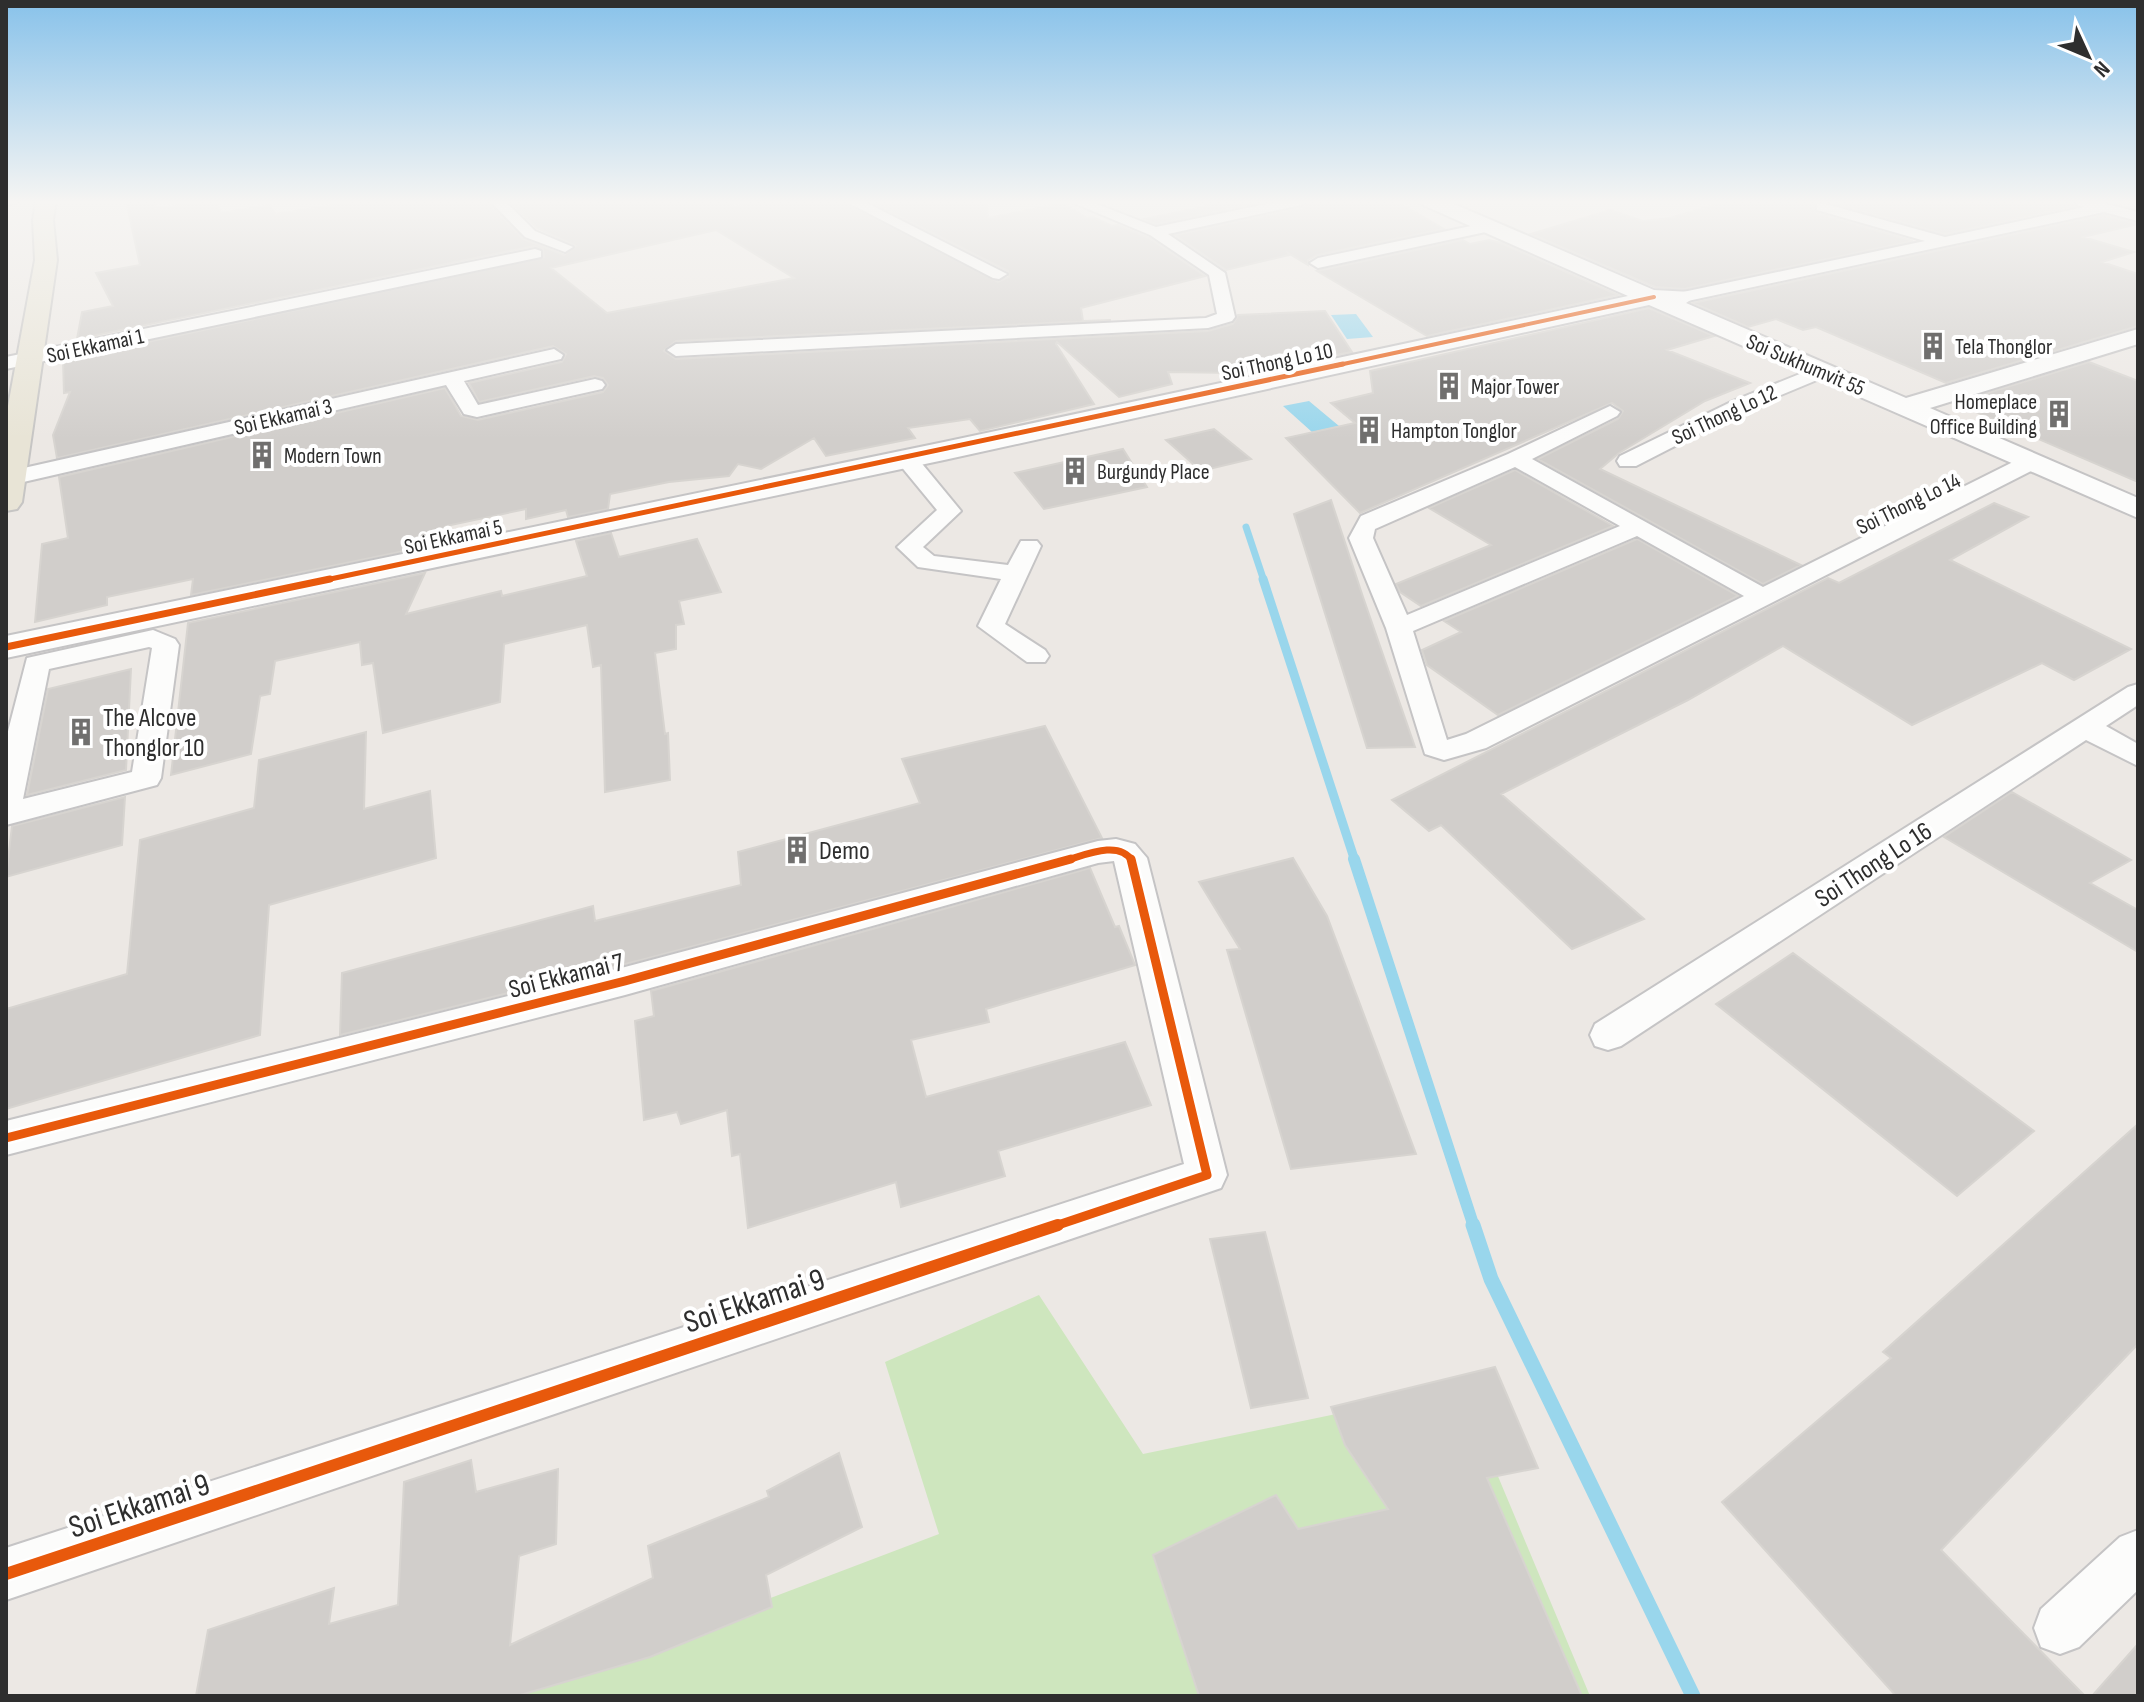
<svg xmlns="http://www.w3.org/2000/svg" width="2144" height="1702" viewBox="0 0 2144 1702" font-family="'Sofia Sans Condensed',sans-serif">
<rect width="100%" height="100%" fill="#ece8e4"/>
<path fill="#cee6be" d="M 1039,1295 L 1143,1454 L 1461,1388 L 1590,1696 L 512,1696 L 939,1534 L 885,1362 Z"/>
<path fill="#99d6ec" d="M 1356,314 L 1373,337 L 1347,339 L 1331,315 Z
M 1309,401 L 1339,426 L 1312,432 L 1283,406 Z"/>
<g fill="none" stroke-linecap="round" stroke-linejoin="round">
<path stroke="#99d6ec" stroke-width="7" d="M 1246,527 L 1264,581"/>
<path stroke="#99d6ec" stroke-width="9" d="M 1263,579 L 1355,861"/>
<path stroke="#99d6ec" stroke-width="12" d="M 1354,859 L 1474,1227"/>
<path stroke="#99d6ec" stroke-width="15" d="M 1473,1225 L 1491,1279 L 1693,1696"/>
</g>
<path fill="#d1cecb" stroke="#d7d4d0" stroke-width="2" fill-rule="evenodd" d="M 126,201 L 155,201 L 156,208 L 216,201 L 221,213 L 270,205 L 275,214 L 361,201 L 487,201 L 523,239 L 564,255 L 576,246 L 537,228 L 509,201 L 724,201 L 735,207 L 758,201 L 842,201 L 998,282 L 1009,277 L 1008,271 L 869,201 L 987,201 L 988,218 L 1063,203 L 1087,218 L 1093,217 L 1112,226 L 1118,225 L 1149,238 L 1205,276 L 1081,308 L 1083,321 L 1111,320 L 676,341 L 664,351 L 676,359 L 1208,331 L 1233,324 L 1238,315 L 1325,311 L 1352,352 L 1235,373 L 1168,372 L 1172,384 L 1119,397 L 1057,342 L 1056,344 L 1094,404 L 980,431 L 970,419 L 908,428 L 915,438 L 826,456 L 814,438 L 761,469 L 738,464 L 729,476 L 669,482 L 610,494 L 608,509 L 568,517 L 566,510 L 526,519 L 526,509 L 446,526 L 438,544 L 191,595 L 193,579 L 107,597 L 107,605 L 35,622 L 42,544 L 68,538 L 59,477 L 445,388 L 461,416 L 478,420 L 603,392 L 608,385 L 603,378 L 594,376 L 479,402 L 469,383 L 562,362 L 566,354 L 553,346 L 57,458 L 53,435 L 70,392 L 64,393 L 63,360 L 544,257 L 543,249 L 534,246 L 77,339 L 82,312 L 113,306 L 96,273 L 140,265 ZM 716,230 L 794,278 L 607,313 L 551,268 Z
M 1200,201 L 1267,201 L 1156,224 L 1144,219 L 1208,206 Z
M 1311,201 L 1396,201 L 1444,229 L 1317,255 L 1308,260 L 1308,265 L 1288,253 L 1289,255 L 1226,270 L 1175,235 L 1302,208 Z
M 1727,201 L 1818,201 L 1814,204 L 1816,213 L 1913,241 L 1684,289 L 1655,287 L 1531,234 L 1610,210 L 1643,221 L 1670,218 Z
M 1825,201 L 2073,201 L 2075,206 L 1945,234 Z
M 2104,215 L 2138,224 L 2083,237 L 2134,252 L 2102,262 L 2138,274 L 2138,326 L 1946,383 L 1816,327 L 1803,330 L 1776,319 L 1748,327 L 1693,303 Z
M 1463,240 L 1470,244 L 1489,240 L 1501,243 L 1618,295 L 1427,336 L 1317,271 Z
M 1649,308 L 1714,336 L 1667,350 L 1750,383 L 1705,401 L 1619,453 L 1600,469 L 1801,565 L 1763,584 L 1538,459 L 1618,419 L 1623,411 L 1612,403 L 1360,513 L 1286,438 L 1355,423 L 1331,403 L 1373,393 L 1370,371 Z
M 2089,362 L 2138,381 L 2138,482 L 1955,403 Z
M 1214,429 L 1251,459 L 1201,471 L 1166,440 Z
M 1123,449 L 1147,487 L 1044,509 L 1015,473 Z
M 1515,470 L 1613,526 L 1421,606 L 1400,592 L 1396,584 L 1491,545 L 1429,508 Z
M 1331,500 L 1363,597 L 1415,747 L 1367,748 L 1294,514 Z
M 1994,503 L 2028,517 L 1950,560 L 2131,649 L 2074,680 L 2042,663 L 1912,725 L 1783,646 L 1688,700 L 1501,794 L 1644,919 L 1572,949 L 1441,825 L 1429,831 L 1392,800 L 1828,578 L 1839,583 Z
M 611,533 L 619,557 L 697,539 L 721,592 L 679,601 L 684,624 L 676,625 L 676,649 L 655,653 L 665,734 L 668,733 L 670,780 L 605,792 L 601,665 L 593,667 L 587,625 L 504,644 L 500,702 L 383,733 L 373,663 L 362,665 L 360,642 L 275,661 L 270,694 L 260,696 L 251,754 L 171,775 L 188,623 L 425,573 L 406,614 L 501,591 L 502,596 L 587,576 L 576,541 Z
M 1637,539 L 1738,596 L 1498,715 L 1427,665 L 1422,650 L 1461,632 L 1444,621 Z
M 131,669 L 126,770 L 27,795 L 48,689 Z
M 1045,726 L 1102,838 L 641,960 L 340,1035 L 342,973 L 593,906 L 595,921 L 741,885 L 738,852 L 920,803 L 902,759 Z
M 366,732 L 364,809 L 430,791 L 436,858 L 269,905 L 260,1035 L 6,1109 L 6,1009 L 127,974 L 140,840 L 254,808 L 259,760 Z
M 2012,792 L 2131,860 L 2090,883 L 2138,910 L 2138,952 L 1944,837 Z
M 125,797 L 122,845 L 6,877 L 12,826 Z
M 1293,858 L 1327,916 L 1416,1154 L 1291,1169 L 1227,950 L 1240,949 L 1199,882 Z
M 1090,868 L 1115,927 L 1119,926 L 1135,965 L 986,1009 L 989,1022 L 911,1040 L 926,1097 L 1125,1042 L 1151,1105 L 998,1151 L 1005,1176 L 901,1207 L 896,1182 L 748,1228 L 740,1154 L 732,1156 L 727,1110 L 681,1124 L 677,1112 L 644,1120 L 635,1021 L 654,1016 L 651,991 Z
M 1793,953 L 2034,1131 L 1957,1196 L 1716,1004 Z
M 2138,1124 L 2138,1344 L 1941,1550 L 2085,1696 L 1896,1696 L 1722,1502 L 1891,1358 L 1883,1352 Z
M 1265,1232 L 1308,1398 L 1251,1408 L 1210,1239 Z
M 1495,1367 L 1538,1468 L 1487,1478 L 1582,1696 L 1199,1696 L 1153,1555 L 1276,1495 L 1298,1529 L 1388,1509 L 1345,1445 L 1331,1407 Z
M 839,1453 L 862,1527 L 766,1575 L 772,1607 L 650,1657 L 517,1696 L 196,1696 L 208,1630 L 334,1588 L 329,1624 L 398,1605 L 404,1482 L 471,1460 L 476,1492 L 558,1469 L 556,1544 L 519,1556 L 510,1645 L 653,1578 L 648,1546 L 769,1497 L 767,1491 Z
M 2138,1644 L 2138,1696 L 2092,1696 Z"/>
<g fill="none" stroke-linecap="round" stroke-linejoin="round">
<defs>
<path id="street" d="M 6,201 L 18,201 L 6,206 Z
M 490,201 L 505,201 L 535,231 L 573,247 L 565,252 L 525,237 Z
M 845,201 L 863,201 L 1007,274 L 999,279 L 993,278 Z
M 1069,201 L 1089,201 L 1156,227 L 1281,201 L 1308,201 L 1301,205 L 1168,234 L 1225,273 L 1235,317 L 1232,321 L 1208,328 L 676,356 L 667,350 L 676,344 L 1206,318 L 1217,314 L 1209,275 L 1150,235 Z
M 2076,201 L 2094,201 L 2138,212 L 2138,221 L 2104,212 L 1683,302 L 1674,297 L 1683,292 L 1925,241 L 1817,210 L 1817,204 L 1822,203 L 1945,237 L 2085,207 L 2077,205 Z
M 1490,222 L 1495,224 L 1495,230 L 1318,268 L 1310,263 L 1318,258 Z
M 535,249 L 541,251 L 541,257 L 6,369 L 6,357 Z
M 554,349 L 563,355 L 561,359 L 464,381 L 478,405 L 595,379 L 602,381 L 605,385 L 602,389 L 477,417 L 464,414 L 446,385 L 6,486 L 6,472 Z
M 1822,365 L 1832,371 L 1829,375 L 1747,409 L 1636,466 L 1620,466 L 1617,461 L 1620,456 L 1733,401 Z
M 1610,406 L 1620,412 L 1617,416 L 1532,459 L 1763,587 L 2023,457 L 2031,456 L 2042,462 L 2039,467 L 1486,748 L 1444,760 L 1425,754 L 1386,628 L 1349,538 L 1361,516 L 1508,454 ZM 1515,467 L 1620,526 L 1407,615 L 1373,538 L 1375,529 ZM 1637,536 L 1744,596 L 1466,734 L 1447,740 L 1413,631 Z
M 906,453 L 914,454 L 961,511 L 923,547 L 934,556 L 1008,565 L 1021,541 L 1037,541 L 1041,546 L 1005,624 L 1045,650 L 1049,656 L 1045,662 L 1027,662 L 978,626 L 1001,579 L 918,567 L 897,547 L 937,510 L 895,459 Z
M 153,630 L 175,639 L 179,645 L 161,778 L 157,785 L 6,825 L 6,739 L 27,658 ZM 149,647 L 152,648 L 132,772 L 23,799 L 49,669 Z
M 2138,684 L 2138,705 L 2106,726 L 2138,744 L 2138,766 L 2086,740 L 1621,1046 L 1608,1050 L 1595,1046 L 1590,1035 L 1595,1024 L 2128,687 Z
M 1116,839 L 1135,844 L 1147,858 L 1227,1175 L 1221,1188 L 6,1600 L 6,1548 L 1184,1164 L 1114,861 L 1098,863 L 625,995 L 6,1155 L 6,1121 L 625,967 L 1098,841 Z
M 2138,1530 L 2138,1590 L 2079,1647 L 2060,1654 L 2041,1647 L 2034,1628 L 2041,1609 L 2120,1537 Z"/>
<path id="secondary" d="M 1420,201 L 1447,201 L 1654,290 L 1691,292 L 1695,297 L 1686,303 L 1906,398 L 2138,329 L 2138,344 L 1930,408 L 2138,498 L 2138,518 L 1649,305 L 944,460 L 6,658 L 6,636 L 944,442 L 1628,296 L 1423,205 Z"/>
<path id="primary" d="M 36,201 L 56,201 L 53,220 L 57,260 L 22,502 L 17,509 L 6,511 L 6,417 L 35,260 L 33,220 Z"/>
</defs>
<use href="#street" stroke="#c5c4c5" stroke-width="4"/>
<use href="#secondary" stroke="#c5c4c5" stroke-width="4"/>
<use href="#primary" stroke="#c6c5c4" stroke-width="4"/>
<use href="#street" fill="#fcfcfb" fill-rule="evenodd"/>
<use href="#secondary" fill="#fcfcfb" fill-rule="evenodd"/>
<use href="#primary" fill="#e8e4d6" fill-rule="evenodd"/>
<defs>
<path id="cycleway-far4" d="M 1334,366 L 1654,297"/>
<path id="cycleway-far3" d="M 321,581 L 1343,364"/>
<path id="cycleway-far2" d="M 6,647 L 330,579
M 1064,861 C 1083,856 1119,839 1132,861"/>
<path id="cycleway-far1" d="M 6,1138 L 625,981 L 1071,859
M 1052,1227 L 1207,1175 L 1131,859"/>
<path id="cycleway" d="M 6,1574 L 1058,1225"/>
</defs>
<use href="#cycleway-far4" stroke="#fff" stroke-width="7"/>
<use href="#cycleway-far3" stroke="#fff" stroke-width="8"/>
<use href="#cycleway-far2" stroke="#fff" stroke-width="11"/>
<use href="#cycleway-far1" stroke="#fff" stroke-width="14"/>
<use href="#cycleway" stroke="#fff" stroke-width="17"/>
<use href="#cycleway-far4" stroke="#e8590c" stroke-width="4"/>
<use href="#cycleway-far3" stroke="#e8590c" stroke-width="5"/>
<use href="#cycleway-far2" stroke="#e8590c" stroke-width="7"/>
<use href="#cycleway-far1" stroke="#e8590c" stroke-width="9"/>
<use href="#cycleway" stroke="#e8590c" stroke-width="12"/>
</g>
<linearGradient id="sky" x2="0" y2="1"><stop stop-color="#88c2ea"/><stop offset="0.46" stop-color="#f6f5f3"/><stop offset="1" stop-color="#f6f5f3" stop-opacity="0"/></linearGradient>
<rect width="2144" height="439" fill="url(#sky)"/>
<defs>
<symbol id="building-bare" viewBox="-9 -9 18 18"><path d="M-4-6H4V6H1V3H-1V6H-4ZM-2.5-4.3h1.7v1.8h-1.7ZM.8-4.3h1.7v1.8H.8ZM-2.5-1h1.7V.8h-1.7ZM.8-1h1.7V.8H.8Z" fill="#706f6e" stroke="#fff" stroke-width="2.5" paint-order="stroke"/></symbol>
</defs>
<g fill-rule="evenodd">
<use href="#building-bare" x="1913" y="326" width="40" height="40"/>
<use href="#building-bare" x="1429" y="366" width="40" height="40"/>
<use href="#building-bare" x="2039" y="394" width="40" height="40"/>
<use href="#building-bare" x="1349" y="410" width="40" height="40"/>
<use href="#building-bare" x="242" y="435" width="40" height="40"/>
<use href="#building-bare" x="1055" y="451" width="40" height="40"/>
<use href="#building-bare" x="61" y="712" width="40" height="40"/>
<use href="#building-bare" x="777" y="830" width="40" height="40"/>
</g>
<g text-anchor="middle" stroke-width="8" stroke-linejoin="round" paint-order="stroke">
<g font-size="22" fill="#2e2e2e" stroke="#fff">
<text transform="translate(95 345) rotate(-12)" y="8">Soi Ekkamai 1</text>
<text transform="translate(1277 361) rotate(-12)" y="8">Soi Thong Lo 10</text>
<text transform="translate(1806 364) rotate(23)" y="8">Soi Sukhumvit 55</text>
<text transform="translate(1724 414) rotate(-25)" y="8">Soi Thong Lo 12</text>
<text transform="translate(283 416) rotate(-13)" y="8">Soi Ekkamai 3</text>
<text transform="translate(1908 503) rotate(-26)" y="8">Soi Thong Lo 14</text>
<text transform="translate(453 536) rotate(-12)" y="8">Soi Ekkamai 5</text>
</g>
<g font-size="22" fill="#2e2e2e" stroke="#fff" text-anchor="start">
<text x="1955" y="354">Tela Thonglor</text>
<text x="1471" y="394">Major Tower</text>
<text x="2037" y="409" text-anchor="end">Homeplace<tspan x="2037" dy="25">Office Building</tspan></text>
<text x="1391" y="438">Hampton Tonglor</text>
<text x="284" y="463">Modern Town</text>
<text x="1097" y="479">Burgundy Place</text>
</g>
<g font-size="26" fill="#2e2e2e" stroke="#fff" text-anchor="start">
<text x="103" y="726">The Alcove<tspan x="103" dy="30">Thonglor 10</tspan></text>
<text x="819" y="859">Demo</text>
</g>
<g font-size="26" fill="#2e2e2e" stroke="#fff">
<text transform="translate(1873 864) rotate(-33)" y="9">Soi Thong Lo 16</text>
<text transform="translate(566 975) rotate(-14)" y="9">Soi Ekkamai 7</text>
</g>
<g font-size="32" fill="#2e2e2e" stroke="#fff">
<text transform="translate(754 1300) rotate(-18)" y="11">Soi Ekkamai 9</text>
<text transform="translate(139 1505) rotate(-18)" y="11">Soi Ekkamai 9</text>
</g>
</g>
<rect width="2144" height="1702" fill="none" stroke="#2e2e2e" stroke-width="16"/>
<g transform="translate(2088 56) rotate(134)" stroke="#ffffff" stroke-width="6" paint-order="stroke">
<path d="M0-6L14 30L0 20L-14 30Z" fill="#2e2e2e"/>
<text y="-12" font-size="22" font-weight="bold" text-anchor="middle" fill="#2e2e2e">N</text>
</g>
</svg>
